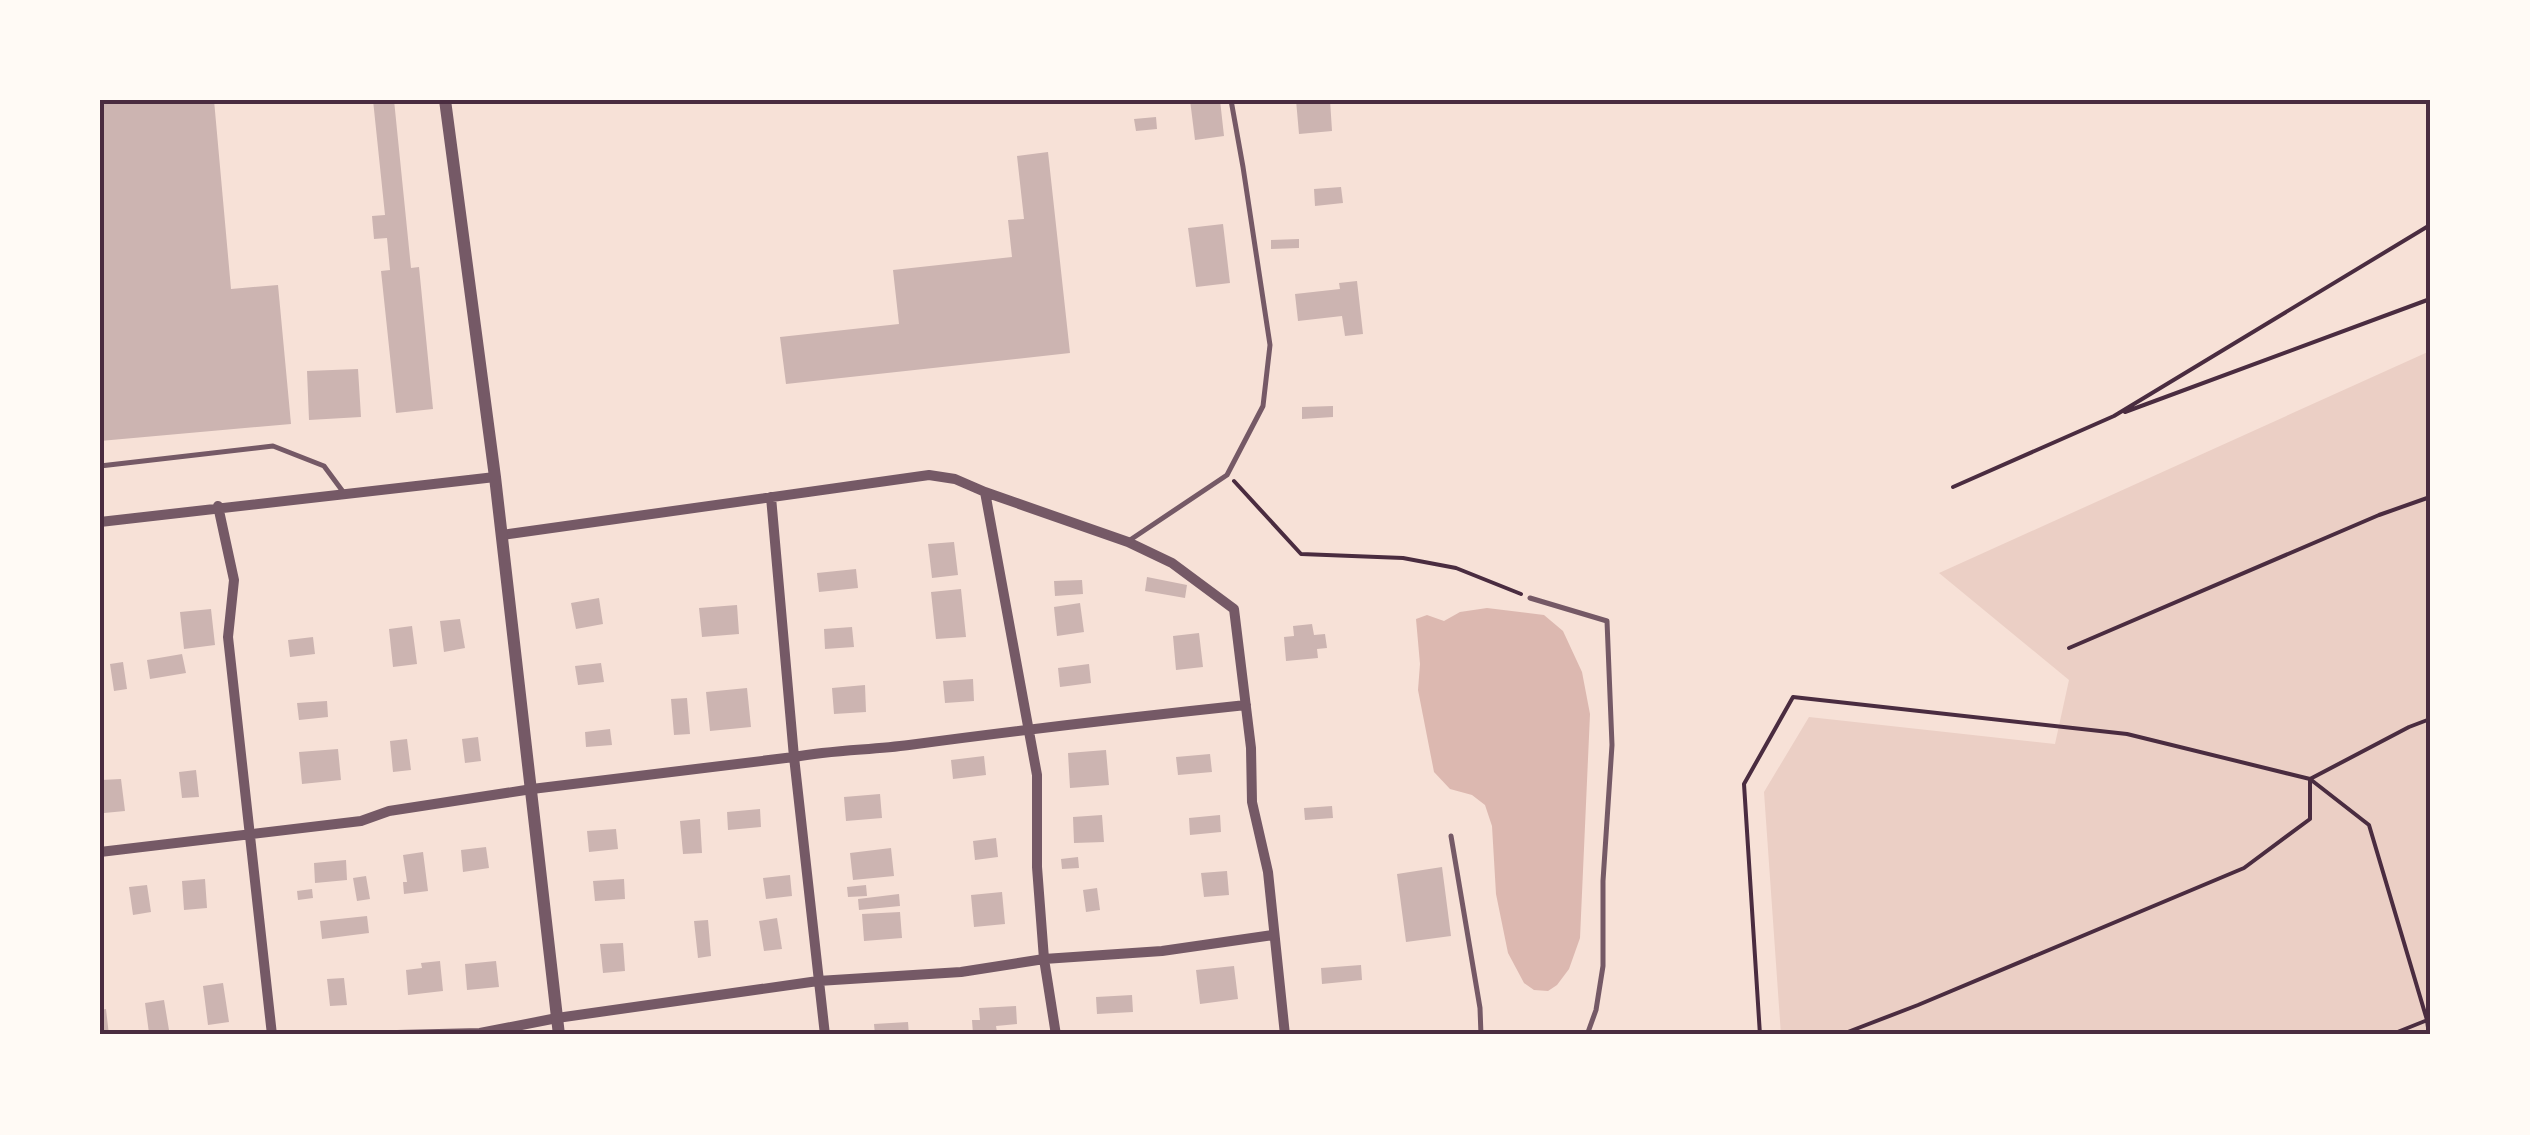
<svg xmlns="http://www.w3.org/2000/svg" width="2530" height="1135" viewBox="0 0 2530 1135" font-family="Mulish,sans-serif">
<rect width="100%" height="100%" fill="#f7e1d7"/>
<path fill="#ebcfc5" d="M 2430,351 L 2430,1035 L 1781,1035 L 1764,792 L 1809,717 L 2055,744 L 2069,680 L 1939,573 Z"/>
<path fill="#dcb8b0" d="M 1487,608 L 1544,615 L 1563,631 L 1582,672 L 1590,714 L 1580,938 L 1569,969 L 1557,985 L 1548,991 L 1534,990 L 1524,983 L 1508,953 L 1496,894 L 1492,826 L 1485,805 L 1472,795 L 1450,789 L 1434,772 L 1418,690 L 1420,664 L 1416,619 L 1427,615 L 1444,621 L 1460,612 Z"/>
<path fill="#ccb4b1" d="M 100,100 L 214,100 L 231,289 L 278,285 L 291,424 L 100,441 Z
M 373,100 L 394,100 L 411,268 L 419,267 L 433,409 L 396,413 L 381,271 L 390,270 L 387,238 L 374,239 L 372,216 L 385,215 Z
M 1190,100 L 1220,100 L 1224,136 L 1195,140 Z
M 1296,100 L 1330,100 L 1332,131 L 1299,134 Z
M 1156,117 L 1157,129 L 1136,131 L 1134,119 Z
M 1048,152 L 1070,353 L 786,384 L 780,337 L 899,324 L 893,270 L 1012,257 L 1008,220 L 1024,219 L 1017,156 Z
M 1341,187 L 1343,203 L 1315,206 L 1314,189 Z
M 1223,224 L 1230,283 L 1196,287 L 1188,228 Z
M 1299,239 L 1299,248 L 1271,249 L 1271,240 Z
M 1357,281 L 1363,334 L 1345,336 L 1342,316 L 1298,321 L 1295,294 L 1340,289 L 1339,283 Z
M 358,369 L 361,417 L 309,420 L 307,371 Z
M 1333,406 L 1333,417 L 1302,419 L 1302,407 Z
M 954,542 L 958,575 L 932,578 L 928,544 Z
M 856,569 L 858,588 L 819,592 L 817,573 Z
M 1147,577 L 1187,585 L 1185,598 L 1145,591 Z
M 1082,580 L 1083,594 L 1055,596 L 1054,581 Z
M 961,589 L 966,637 L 936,639 L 931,592 Z
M 599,598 L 603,624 L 576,629 L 571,603 Z
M 1080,603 L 1084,632 L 1057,636 L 1054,607 Z
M 737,605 L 739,634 L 702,637 L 699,608 Z
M 211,609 L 215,645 L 184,649 L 180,612 Z
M 460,619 L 465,648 L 444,652 L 440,621 Z
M 1312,624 L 1314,635 L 1325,634 L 1327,648 L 1317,649 L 1318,658 L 1286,661 L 1284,637 L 1294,636 L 1293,626 Z
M 412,626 L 417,664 L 393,667 L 389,629 Z
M 852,627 L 854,647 L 825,649 L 824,629 Z
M 1199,633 L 1203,667 L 1176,670 L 1173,636 Z
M 313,637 L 315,654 L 290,657 L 288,640 Z
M 182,654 L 186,673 L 150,679 L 147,660 Z
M 123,662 L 127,689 L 114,691 L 110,664 Z
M 601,663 L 604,682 L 578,685 L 575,666 Z
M 1089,664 L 1091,683 L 1060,687 L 1058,668 Z
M 973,679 L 974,701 L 945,703 L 943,681 Z
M 865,685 L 866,712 L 834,714 L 832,688 Z
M 747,688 L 751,727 L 710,731 L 706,692 Z
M 687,698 L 690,734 L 674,735 L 671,699 Z
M 327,701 L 328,717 L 299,720 L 297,703 Z
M 610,729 L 612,745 L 586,747 L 585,732 Z
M 478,737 L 481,761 L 465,763 L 462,739 Z
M 407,739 L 411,770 L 393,772 L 390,741 Z
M 338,749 L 341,780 L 302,784 L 299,752 Z
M 1106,750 L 1109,785 L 1070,788 L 1068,753 Z
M 1210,754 L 1212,772 L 1178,775 L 1176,757 Z
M 984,756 L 986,775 L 953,779 L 951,760 Z
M 196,770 L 199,797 L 182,798 L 179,772 Z
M 121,779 L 125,811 L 104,813 L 101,780 Z
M 880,794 L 882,818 L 846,821 L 844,797 Z
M 1332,806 L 1333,818 L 1305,820 L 1304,808 Z
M 760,809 L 761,827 L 728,830 L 727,812 Z
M 1102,815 L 1104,842 L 1074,843 L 1073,817 Z
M 1220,815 L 1221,832 L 1190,835 L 1189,818 Z
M 700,819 L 702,853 L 683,854 L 680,821 Z
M 616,829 L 618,849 L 589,852 L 587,831 Z
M 996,838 L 998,857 L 975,860 L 973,841 Z
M 486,847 L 489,868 L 463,872 L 461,850 Z
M 891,848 L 894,876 L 853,880 L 850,853 Z
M 423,852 L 428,891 L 404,894 L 403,882 L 407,882 L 403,855 Z
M 1078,857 L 1079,868 L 1062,869 L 1061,859 Z
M 346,860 L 347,880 L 315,883 L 314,863 Z
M 1442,867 L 1451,936 L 1406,942 L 1397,874 Z
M 1227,871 L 1229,895 L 1204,897 L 1201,873 Z
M 790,875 L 792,896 L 766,899 L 763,878 Z
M 366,876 L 370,899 L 357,901 L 353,878 Z
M 205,879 L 207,908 L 184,910 L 182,881 Z
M 624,879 L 625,899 L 595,901 L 593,881 Z
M 147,885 L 151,912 L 133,915 L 129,887 Z
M 866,885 L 867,896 L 848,897 L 847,887 Z
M 1097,888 L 1100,910 L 1086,912 L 1083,890 Z
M 312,889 L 313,898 L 298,900 L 297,891 Z
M 1002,892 L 1005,924 L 974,927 L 971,895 Z
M 899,894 L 900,906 L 859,910 L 858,899 Z
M 900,912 L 902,938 L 864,941 L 862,914 Z
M 367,916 L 369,933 L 322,939 L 320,921 Z
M 777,918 L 782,949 L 764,951 L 759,921 Z
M 708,920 L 711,956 L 698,958 L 694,921 Z
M 623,943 L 625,971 L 603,973 L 600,944 Z
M 440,961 L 443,991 L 408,995 L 406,970 L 422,968 L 421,963 Z
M 496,961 L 499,987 L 467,990 L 465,964 Z
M 1361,965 L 1362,980 L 1322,984 L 1321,968 Z
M 1234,966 L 1238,999 L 1200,1004 L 1196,970 Z
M 344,978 L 347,1005 L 330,1006 L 327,979 Z
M 223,983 L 229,1022 L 208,1025 L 203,986 Z
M 1132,995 L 1133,1012 L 1097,1014 L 1096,997 Z
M 164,1000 L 169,1030 L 149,1033 L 145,1003 Z
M 1016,1006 L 1017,1024 L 996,1026 L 997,1032 L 973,1034 L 972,1020 L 980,1020 L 979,1008 Z
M 106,1009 L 109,1035 L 100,1035 L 100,1010 Z
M 908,1022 L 909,1035 L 875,1035 L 874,1024 Z"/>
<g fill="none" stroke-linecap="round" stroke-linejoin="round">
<path stroke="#4a2c40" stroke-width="4" d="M 2125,412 L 2430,299
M 1234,481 L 1301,554 L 1403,558 L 1456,568 L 1521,594
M 1953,487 L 2114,416 L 2430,225
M 2069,648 L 2379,515 L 2430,497
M 2310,779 L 2369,825 L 2427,1020 L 2429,1035
M 1760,1035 L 1744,784 L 1793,697 L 2127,734 L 2310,779 L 2409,727 L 2430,719
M 1840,1035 L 1918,1005 L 2244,868 L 2310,819 L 2310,779
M 2390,1035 L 2430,1019"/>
<path stroke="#755966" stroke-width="5" d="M 100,466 L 273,446 L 324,466 L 344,493
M 1130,540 L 1227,475 L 1263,406 L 1270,345 L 1243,167 L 1231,100
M 1530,598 L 1607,621 L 1612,745 L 1603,881 L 1603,966 L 1596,1010 L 1587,1035
M 1451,836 L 1480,1008 L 1481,1035"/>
<path stroke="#755966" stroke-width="10" d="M 985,492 L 1037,775 L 1037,867 L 1044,959 L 1056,1035
M 771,497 L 794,757 L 825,1035
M 218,506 L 234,580 L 228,637 L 272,1035
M 100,522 L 495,477
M 502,535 L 929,475 L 955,479 L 985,492 L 1128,542 L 1172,563 L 1234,609 L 1251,748 L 1252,802 L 1268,872 L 1285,1035
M 100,852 L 361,821 L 389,811 L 532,789 L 794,757 C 833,750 871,750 909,745 C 1021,730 1133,717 1246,705
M 397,1035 L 480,1033 L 557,1018 L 818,981 L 961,972 L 1044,959 L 1162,951 L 1273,935"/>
<path stroke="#755966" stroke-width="12" d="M 445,100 L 495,477 L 559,1035"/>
</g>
<rect width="2530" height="1135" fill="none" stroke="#fffaf5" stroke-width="205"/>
<rect x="102" y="102" width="2326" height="930" fill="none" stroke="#4a2c40" stroke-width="4"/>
</svg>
